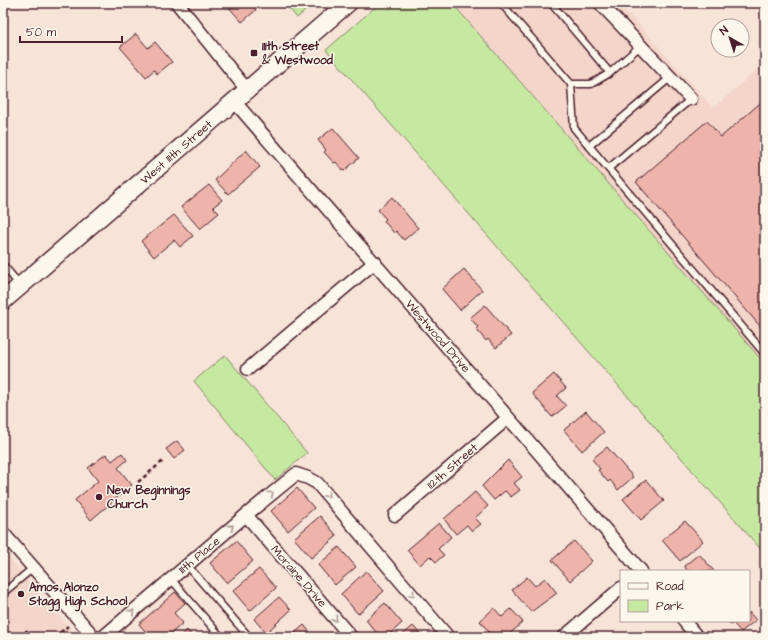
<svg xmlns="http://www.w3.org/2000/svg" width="768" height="640" viewBox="0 0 768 640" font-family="'Architects Daughter',sans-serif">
<rect width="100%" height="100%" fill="#f7e3d8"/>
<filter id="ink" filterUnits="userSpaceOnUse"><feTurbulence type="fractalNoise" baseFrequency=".025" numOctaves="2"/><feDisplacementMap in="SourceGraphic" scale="8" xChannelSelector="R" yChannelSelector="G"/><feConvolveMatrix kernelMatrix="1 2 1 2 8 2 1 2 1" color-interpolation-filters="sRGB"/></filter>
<g filter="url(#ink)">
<path fill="#f4d5ca" d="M 452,3 L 619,3 L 713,108 L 765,63 L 765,364 Z
M 3,551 L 77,637 L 3,637 Z"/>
<path fill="#c6e9a2" stroke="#888466" d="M 285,3 L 314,3 L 297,18 Z
M 380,3 L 452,3 L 765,364 L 765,554 L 326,50 Z
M 225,355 L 307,453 L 275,480 L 194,381 Z"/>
<path fill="#eeb4ab" stroke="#4a1f2b" d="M 225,3 L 249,3 L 256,10 L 242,22 Z
M 136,34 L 148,48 L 155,42 L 172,62 L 157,74 L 154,70 L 146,77 L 120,47 Z
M 765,99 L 765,332 L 636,182 L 707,121 L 721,137 Z
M 333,128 L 359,158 L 344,171 L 336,162 L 334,163 L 324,152 L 326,150 L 318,140 Z
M 246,150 L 260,167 L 228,194 L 215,180 Z
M 209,185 L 222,200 L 213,207 L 219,213 L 200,229 L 181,207 Z
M 392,197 L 418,228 L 404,240 L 396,231 L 394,233 L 384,221 L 386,219 L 378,210 Z
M 174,215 L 193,236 L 180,247 L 174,240 L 154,257 L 141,241 Z
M 464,269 L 482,290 L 460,310 L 442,289 Z
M 485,305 L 511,335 L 496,348 L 488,339 L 486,341 L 476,329 L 478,327 L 470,318 Z
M 554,374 L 566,388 L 557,396 L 566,406 L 552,417 L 532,393 Z
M 586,411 L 604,432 L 582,451 L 564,430 Z
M 177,441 L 185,450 L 174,459 L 166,449 Z
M 607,447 L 633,477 L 618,490 L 610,480 L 608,482 L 598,470 L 600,469 L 592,459 Z
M 122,453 L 127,460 L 118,468 L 132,485 L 91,520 L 75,500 L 98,481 L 88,468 L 106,454 L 112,461 Z
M 508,460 L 522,477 L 514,483 L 520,490 L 511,497 L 505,491 L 494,500 L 482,486 Z
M 646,480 L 664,501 L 641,520 L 623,499 Z
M 297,488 L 314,508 L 288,531 L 271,511 Z
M 475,492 L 488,506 L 475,518 L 481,524 L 472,531 L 467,525 L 456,534 L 444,519 Z
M 320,516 L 337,536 L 311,558 L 294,538 Z
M 685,521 L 703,541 L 680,561 L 662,540 Z
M 439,523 L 451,537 L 438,549 L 444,555 L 436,562 L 430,556 L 420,565 L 407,550 Z
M 236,541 L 253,561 L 227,583 L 210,563 Z
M 574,541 L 592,561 L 570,581 L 552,560 Z
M 339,547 L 356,567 L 335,585 L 318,565 Z
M 699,554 L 714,571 L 688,571 L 684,566 Z
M 259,569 L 276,588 L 250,611 L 233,591 Z
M 366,571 L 384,591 L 358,614 L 341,594 Z
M 527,577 L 535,586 L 545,578 L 557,593 L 531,612 L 512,590 Z
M 175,592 L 185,603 L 174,613 L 183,623 L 167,637 L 147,637 L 143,633 L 145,631 L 139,624 Z
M 279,597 L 291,610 L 266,633 L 254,619 Z
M 385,603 L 402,623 L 386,637 L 380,637 L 366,620 Z
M 494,608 L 502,617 L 511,609 L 523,622 L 506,637 L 493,637 L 480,621 Z
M 749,612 L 756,620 L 741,632 L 733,623 L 731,625 L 728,621 L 749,621 Z
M 304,625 L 314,637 L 290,637 Z
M 413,626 L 423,637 L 400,637 Z
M 187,630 L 193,637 L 179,637 Z"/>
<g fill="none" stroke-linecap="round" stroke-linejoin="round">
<defs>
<path id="lane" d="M 501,3 L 571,84 L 591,84 L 610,73 L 640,46
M 551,3 L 610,73
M 571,84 L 574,128 L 765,354
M 589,146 L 671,77
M 609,168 L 691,99
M 3,265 L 19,284
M 187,565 L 249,637
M 171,579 L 221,637
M 3,593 L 33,568"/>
<path id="street" d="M 177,3 L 247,90
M 600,3 L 691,99
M 234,101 L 641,571
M 248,369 L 375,262
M 246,515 L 351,637
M 395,515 L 508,418
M 3,533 L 94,637
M 684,621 L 697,637
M 103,637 L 246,515 L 296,474 L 308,478 L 317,483 L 448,637
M 564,637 L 621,588"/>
<path id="secondary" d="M 3,301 L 348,3"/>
</defs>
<use href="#lane" stroke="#4a1f2b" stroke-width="9"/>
<use href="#street" stroke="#4a1f2b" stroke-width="15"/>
<use href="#secondary" stroke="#4a1f2b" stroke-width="20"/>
<path stroke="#4a1f2b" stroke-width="2.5" stroke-dasharray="4 3" stroke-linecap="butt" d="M 138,482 L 163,461
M 19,637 L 29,629
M 55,637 L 68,626"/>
<use href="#lane" stroke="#fbf7ec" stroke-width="6"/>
<use href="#street" stroke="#fbf7ec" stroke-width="12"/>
<use href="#secondary" stroke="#fbf7ec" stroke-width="17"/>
</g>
<defs><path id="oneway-chevron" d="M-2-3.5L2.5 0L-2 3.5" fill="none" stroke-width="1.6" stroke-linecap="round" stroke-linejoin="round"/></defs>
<g stroke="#ab9695">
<use href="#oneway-chevron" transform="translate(271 494) rotate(-39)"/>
<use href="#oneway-chevron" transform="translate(327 495) rotate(50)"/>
<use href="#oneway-chevron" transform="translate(231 527) rotate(-40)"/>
<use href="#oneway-chevron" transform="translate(412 594) rotate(50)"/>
<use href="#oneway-chevron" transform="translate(132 612) rotate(-41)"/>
<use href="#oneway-chevron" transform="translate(335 619) rotate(49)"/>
</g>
</g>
<g fill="#4a1f2b" stroke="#fbf7ec" stroke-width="1.5">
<rect x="250" y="49" width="8" height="8" rx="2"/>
<circle cx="99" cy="497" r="4"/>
<circle cx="21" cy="594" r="4"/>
</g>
<g text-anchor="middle" stroke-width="3" stroke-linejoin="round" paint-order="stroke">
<g font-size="12" font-weight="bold" fill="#4a1f2b" stroke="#fbf7ec" text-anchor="start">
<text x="262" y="50">111th Street<tspan x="262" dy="14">&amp; Westwood</tspan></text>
<text x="107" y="494">New Beginnings<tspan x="107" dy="14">Church</tspan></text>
<text x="29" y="591">Amos Alonzo<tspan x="29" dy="14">Stagg High School</tspan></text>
</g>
<g font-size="12" fill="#4a1f2b" stroke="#fbf7ec">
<text transform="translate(176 152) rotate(-41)" y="4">West 111th Street</text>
<text transform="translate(438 336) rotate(49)" y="4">Westwood Drive</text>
<text transform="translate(452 466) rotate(-41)" y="4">112th Street</text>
<text transform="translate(199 555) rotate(-40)" y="4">111th Place</text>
<text transform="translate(299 576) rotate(49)" y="4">Moraine Drive</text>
</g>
</g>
<rect width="768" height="640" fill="none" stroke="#fbf7ec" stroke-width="16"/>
<rect x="8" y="8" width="752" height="624" fill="none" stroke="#4a1f2b" stroke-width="1.5" filter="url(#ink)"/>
<rect x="620" y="570" width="130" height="52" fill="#fbf7ec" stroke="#b4a19f"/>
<rect x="628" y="583" width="20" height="6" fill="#fbf7ec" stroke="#b4a19f"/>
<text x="656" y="590" font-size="12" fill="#4a1f2b">Road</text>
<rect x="628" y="600" width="20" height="12" fill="#c6e9a2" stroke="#b4a19f"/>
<text x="656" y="610" font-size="12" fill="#4a1f2b">Park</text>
<g transform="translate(730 38) rotate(321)"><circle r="19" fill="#fbf7ec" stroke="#b4a19f"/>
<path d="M0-3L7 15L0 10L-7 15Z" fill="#4a1f2b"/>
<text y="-6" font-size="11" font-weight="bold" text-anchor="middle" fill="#4a1f2b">N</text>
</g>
<path d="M20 36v6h102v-6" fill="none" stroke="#4a1f2b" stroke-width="2"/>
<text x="26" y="36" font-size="12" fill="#4a1f2b" stroke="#fbf7ec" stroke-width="3" paint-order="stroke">50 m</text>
</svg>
